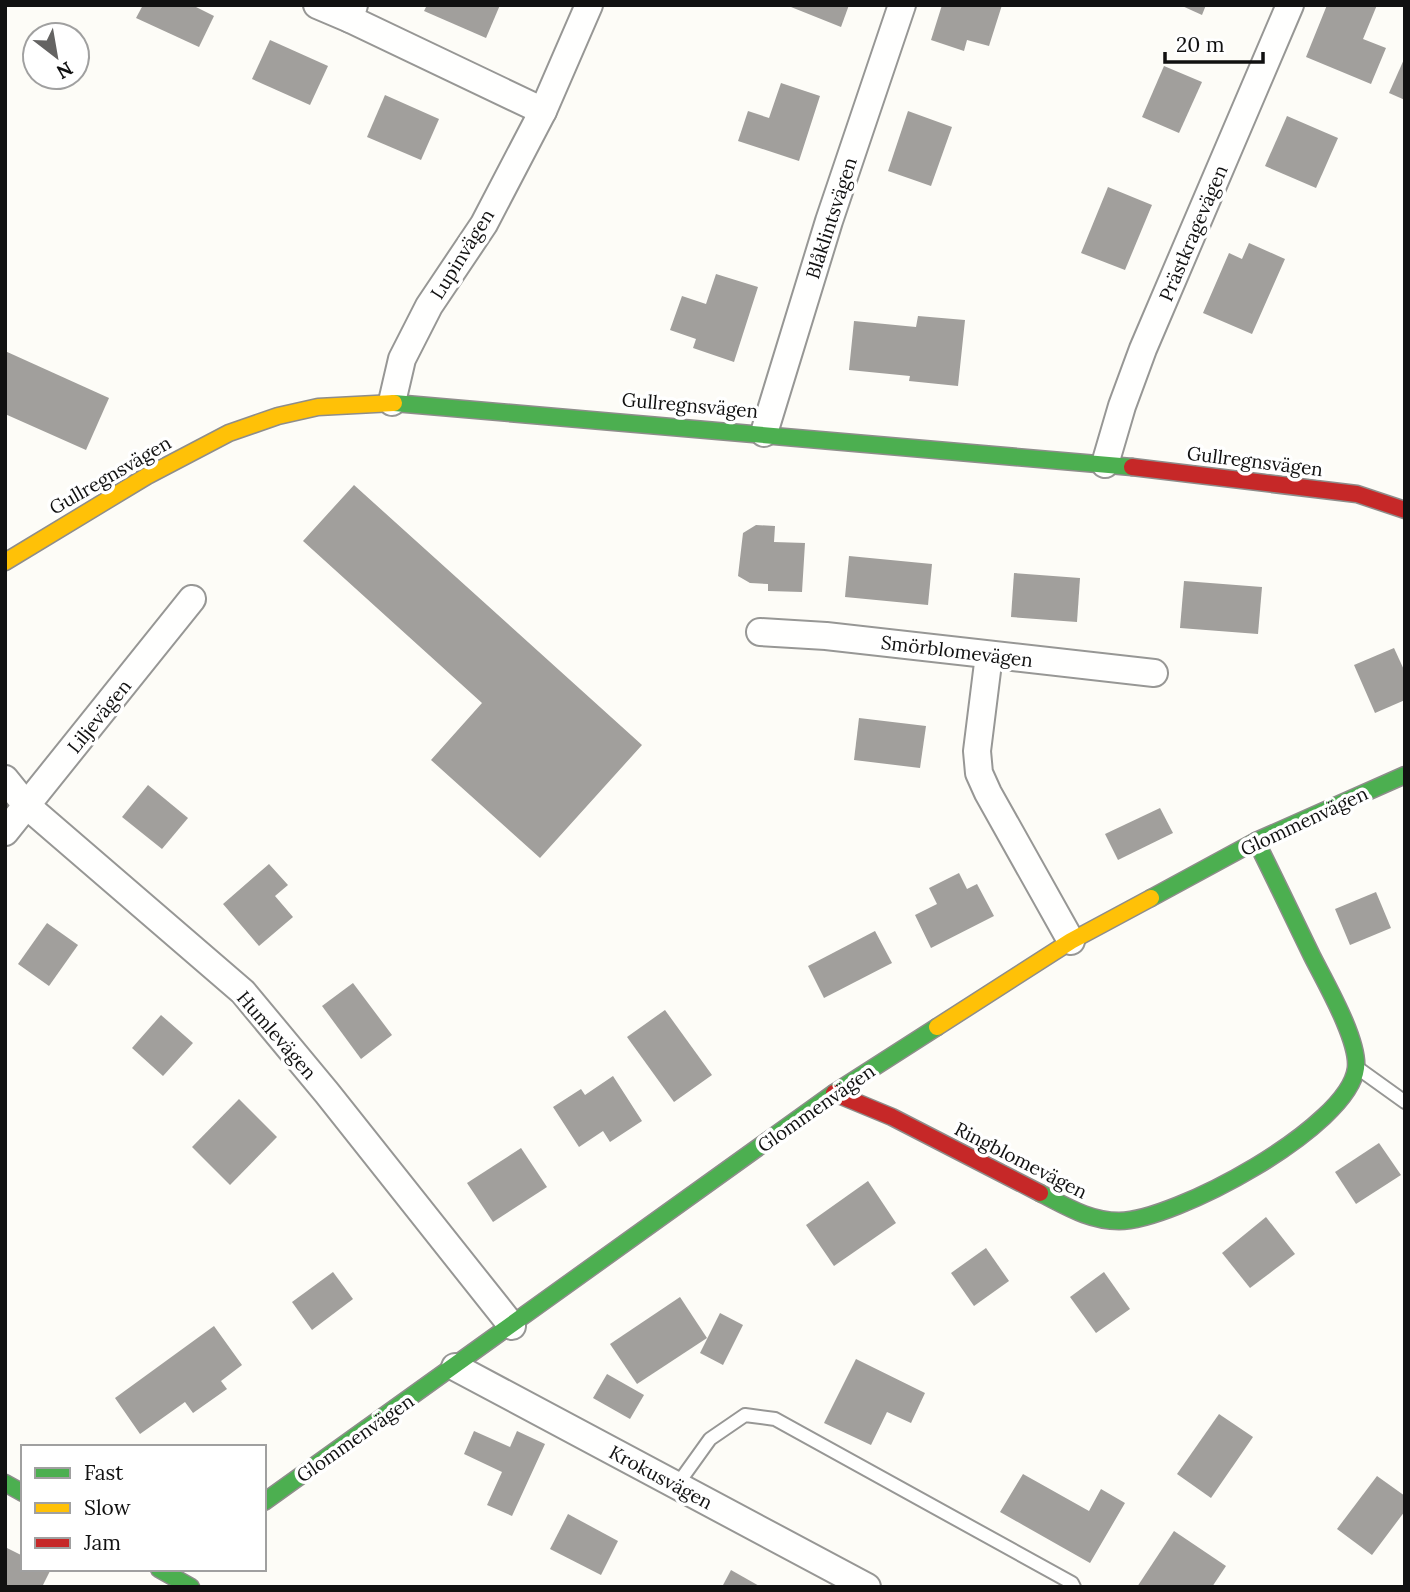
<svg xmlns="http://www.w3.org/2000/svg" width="1410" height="1592" font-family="Lora,serif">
  <rect width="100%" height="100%" fill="#fdfcf7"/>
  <g fill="#a19f9c">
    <path d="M143,5H192L214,16L199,47L136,18Z"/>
    <path d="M427,5H500L486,38L424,11Z"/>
    <path d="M786,5H849L841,27Z"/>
    <path d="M942,5H1002L989,46L967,40L964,51L931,40Z"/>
    <path d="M1180,5H1206L1202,15Z"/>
    <path d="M1327,5H1377L1363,39L1386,48L1371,84L1306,57Z"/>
    <path d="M270,40L328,66L310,105L252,79Z"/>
    <path d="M1405,57V100L1389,93Z"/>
    <path d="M1164,66L1202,82L1179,133L1142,117Z"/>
    <path d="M781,83L820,96L799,161L738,141L748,111L769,118Z"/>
    <path d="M385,95L439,119L421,160L367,137Z"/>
    <path d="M908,111L952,127L931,186L888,171Z"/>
    <path d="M1287,116L1338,138L1316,188L1265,166Z"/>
    <path d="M1108,187L1152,205L1125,270L1081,253Z"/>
    <path d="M1249,243L1285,259L1252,334L1203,313L1229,253L1242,259Z"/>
    <path d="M716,274L758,287L734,362L693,348L696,339L670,330L682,296L706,304Z"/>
    <path d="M918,316L965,320L958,386L909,381L910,376L849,370L854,321L916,327Z"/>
    <path d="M5,351L109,398L86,450L5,414Z"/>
    <path d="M354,485L642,745L540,858L431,760L482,703L303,541Z"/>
    <path d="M756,525L775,526L774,542L805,543L802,592L768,591V584L750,583L738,576L743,533Z"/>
    <path d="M849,556L932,564L928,605L845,597Z"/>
    <path d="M1014,573L1080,578L1077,622L1011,617Z"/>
    <path d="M1184,581L1262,587L1258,634L1180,628Z"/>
    <path d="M1394,648L1405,672V700L1375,713L1354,665Z"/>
    <path d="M859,718L926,726L920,768L854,760Z"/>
    <path d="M148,785L188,818L162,849L122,817Z"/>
    <path d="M1160,808L1173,833L1118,860L1105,834Z"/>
    <path d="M269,864L288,885L275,896L293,917L259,946L223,904Z"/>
    <path d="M959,873L967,889L977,884L994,916L931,948L915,915L937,904L929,888Z"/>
    <path d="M1376,892L1391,928L1350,945L1335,909Z"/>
    <path d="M47,923L78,945L49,986L18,964Z"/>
    <path d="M875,931L892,963L824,998L808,966Z"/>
    <path d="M353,983L392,1035L361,1059L322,1006Z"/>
    <path d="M665,1010L712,1075L674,1102L627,1037Z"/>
    <path d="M161,1015L193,1043L163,1076L132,1048Z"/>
    <path d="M613,1076L642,1121L610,1142L603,1131L579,1147L553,1107L581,1089L585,1095Z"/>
    <path d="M239,1099L277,1137L230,1185L192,1147Z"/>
    <path d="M1379,1143L1401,1175L1356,1204L1335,1172Z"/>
    <path d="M521,1148L547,1187L493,1222L467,1183Z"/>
    <path d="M868,1181L896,1223L834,1266L806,1225Z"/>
    <path d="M1266,1217L1295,1254L1250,1288L1222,1253Z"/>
    <path d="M986,1248L1009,1281L974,1306L951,1273Z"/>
    <path d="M333,1272L353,1299L312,1330L292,1302Z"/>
    <path d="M1104,1272L1130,1309L1096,1333L1070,1297Z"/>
    <path d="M680,1297L707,1338L637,1384L610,1344Z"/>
    <path d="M720,1313L743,1325L723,1365L700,1353Z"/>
    <path d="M214,1326L242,1365L221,1381L227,1389L193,1413L185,1402L140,1434L115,1398Z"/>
    <path d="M856,1359L925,1393L911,1423L887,1412L871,1445L824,1423Z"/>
    <path d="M607,1374L644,1395L630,1419L593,1398Z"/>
    <path d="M1219,1414L1253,1437L1211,1498L1177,1474Z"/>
    <path d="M474,1431L510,1447L517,1431L545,1444L512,1516L487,1505L502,1472L464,1454Z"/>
    <path d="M1023,1474L1089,1511L1101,1489L1125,1503L1090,1563L1000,1512Z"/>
    <path d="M1377,1476L1405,1496V1511L1372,1555L1337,1529Z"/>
    <path d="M568,1514L618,1541L601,1575L550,1549Z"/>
    <path d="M1174,1531L1226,1566L1212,1587H1137Z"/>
    <path d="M5,1547L23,1556V1569L50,1571L42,1587H5Z"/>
    <path d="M731,1570L761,1587H722Z"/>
  </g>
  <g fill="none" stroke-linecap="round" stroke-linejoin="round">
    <g stroke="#979795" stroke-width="16">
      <g id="lane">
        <path d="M1359,1069L1405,1102"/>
        <path d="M677,1485L710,1439L745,1415L775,1419L1072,1583L1074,1587"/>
      </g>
    </g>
    <g stroke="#979795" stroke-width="30">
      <g id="street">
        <path d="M317,5L350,19"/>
        <path d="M354,5L350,19L543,111L484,224L429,306L402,359L392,402"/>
        <path d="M543,111L589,5"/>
        <path d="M764,433L829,221L902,5"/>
        <path d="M1105,464L1122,406L1143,349L1290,5"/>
        <path d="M760,632L826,636L1154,673"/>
        <path d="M989,655L977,751L979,773L988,793L1071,941"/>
        <path d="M5,779L26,805L243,992L327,1093L512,1326"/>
        <path d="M5,832L192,599"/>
        <path d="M455,1367L867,1587"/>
      </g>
    </g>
    <g stroke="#8e8d8b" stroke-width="19">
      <g id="fast">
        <path d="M394,403L1132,467"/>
        <path d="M1151,898L1256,841L1405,775"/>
        <path d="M1040,1193C1066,1206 1089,1221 1119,1221C1174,1221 1349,1127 1356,1068C1359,1040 1325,982 1312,956C1293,917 1275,879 1256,841"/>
        <path d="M5,1483L23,1493"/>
        <path d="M264,1502L834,1093L937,1027"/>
        <path d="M159,1569L191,1587"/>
      </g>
    </g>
    <g stroke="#8e8d8b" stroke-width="19">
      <g id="slow">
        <path d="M5,562L147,476L229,433L278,416L318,407L394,403"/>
        <path d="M937,1027L1071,941L1151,898"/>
      </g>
    </g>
    <g stroke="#8e8d8b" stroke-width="19">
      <g id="jam">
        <path d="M1132,467L1357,494L1405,510"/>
        <path d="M834,1093L892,1117L1040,1193"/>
      </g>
    </g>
    <use href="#lane" stroke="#fffffe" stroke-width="12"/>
    <use href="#street" stroke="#fffffe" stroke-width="26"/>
    <use href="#fast" stroke="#4caf50" stroke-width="16"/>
    <use href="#slow" stroke="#ffc107" stroke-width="16"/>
    <use href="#jam" stroke="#c62828" stroke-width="16"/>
  </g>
  <g text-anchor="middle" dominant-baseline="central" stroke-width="7" stroke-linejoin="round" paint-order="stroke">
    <g font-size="19" fill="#111" stroke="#fff">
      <text transform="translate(831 218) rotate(-72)">Blåklintsvägen</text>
      <text transform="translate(1193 233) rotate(-67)">Prästkragevägen</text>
      <text transform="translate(462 254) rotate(-58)">Lupinvägen</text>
      <text transform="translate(690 405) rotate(5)">Gullregnsvägen</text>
      <text transform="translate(1255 461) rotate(7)">Gullregnsvägen</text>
      <text transform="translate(110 475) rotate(-30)">Gullregnsvägen</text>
      <text transform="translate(957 651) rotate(7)">Smörblomevägen</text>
      <text transform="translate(99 716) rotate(-51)">Liljevägen</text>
      <text transform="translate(1304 821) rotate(-25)">Glommenvägen</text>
      <text transform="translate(277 1035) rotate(49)">Humlevägen</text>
      <text transform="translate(816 1108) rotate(-35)">Glommenvägen</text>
      <text transform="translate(1021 1160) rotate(27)">Ringblomevägen</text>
      <text transform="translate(355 1438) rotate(-35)">Glommenvägen</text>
      <text transform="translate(661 1477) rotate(28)">Krokusvägen</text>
    </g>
  </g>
  <rect width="1410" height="1592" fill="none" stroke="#111111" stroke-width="14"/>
  <rect x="21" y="1445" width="245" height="126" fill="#ffffff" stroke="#a0a0a0" stroke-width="2"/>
  <rect x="35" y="1468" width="35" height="10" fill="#4caf50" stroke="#a0a0a0" stroke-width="2"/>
  <text x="84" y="1480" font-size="21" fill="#111111">Fast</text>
  <rect x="35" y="1503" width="35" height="10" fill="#ffc107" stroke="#a0a0a0" stroke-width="2"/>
  <text x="84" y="1515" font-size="21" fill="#111111">Slow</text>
  <rect x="35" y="1538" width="35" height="10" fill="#c62828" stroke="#a0a0a0" stroke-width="2"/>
  <text x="84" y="1550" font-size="21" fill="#111111">Jam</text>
  <g transform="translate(56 56) rotate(149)"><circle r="33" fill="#ffffff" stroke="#a0a0a0" stroke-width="2"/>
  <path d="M0-5L12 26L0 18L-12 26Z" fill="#646362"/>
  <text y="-10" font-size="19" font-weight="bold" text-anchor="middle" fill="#111111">N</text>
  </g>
  <path d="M1165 52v10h98v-10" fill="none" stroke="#111111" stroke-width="3.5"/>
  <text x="1176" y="52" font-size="21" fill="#111111" stroke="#ffffff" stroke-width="5" paint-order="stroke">20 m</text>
</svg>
